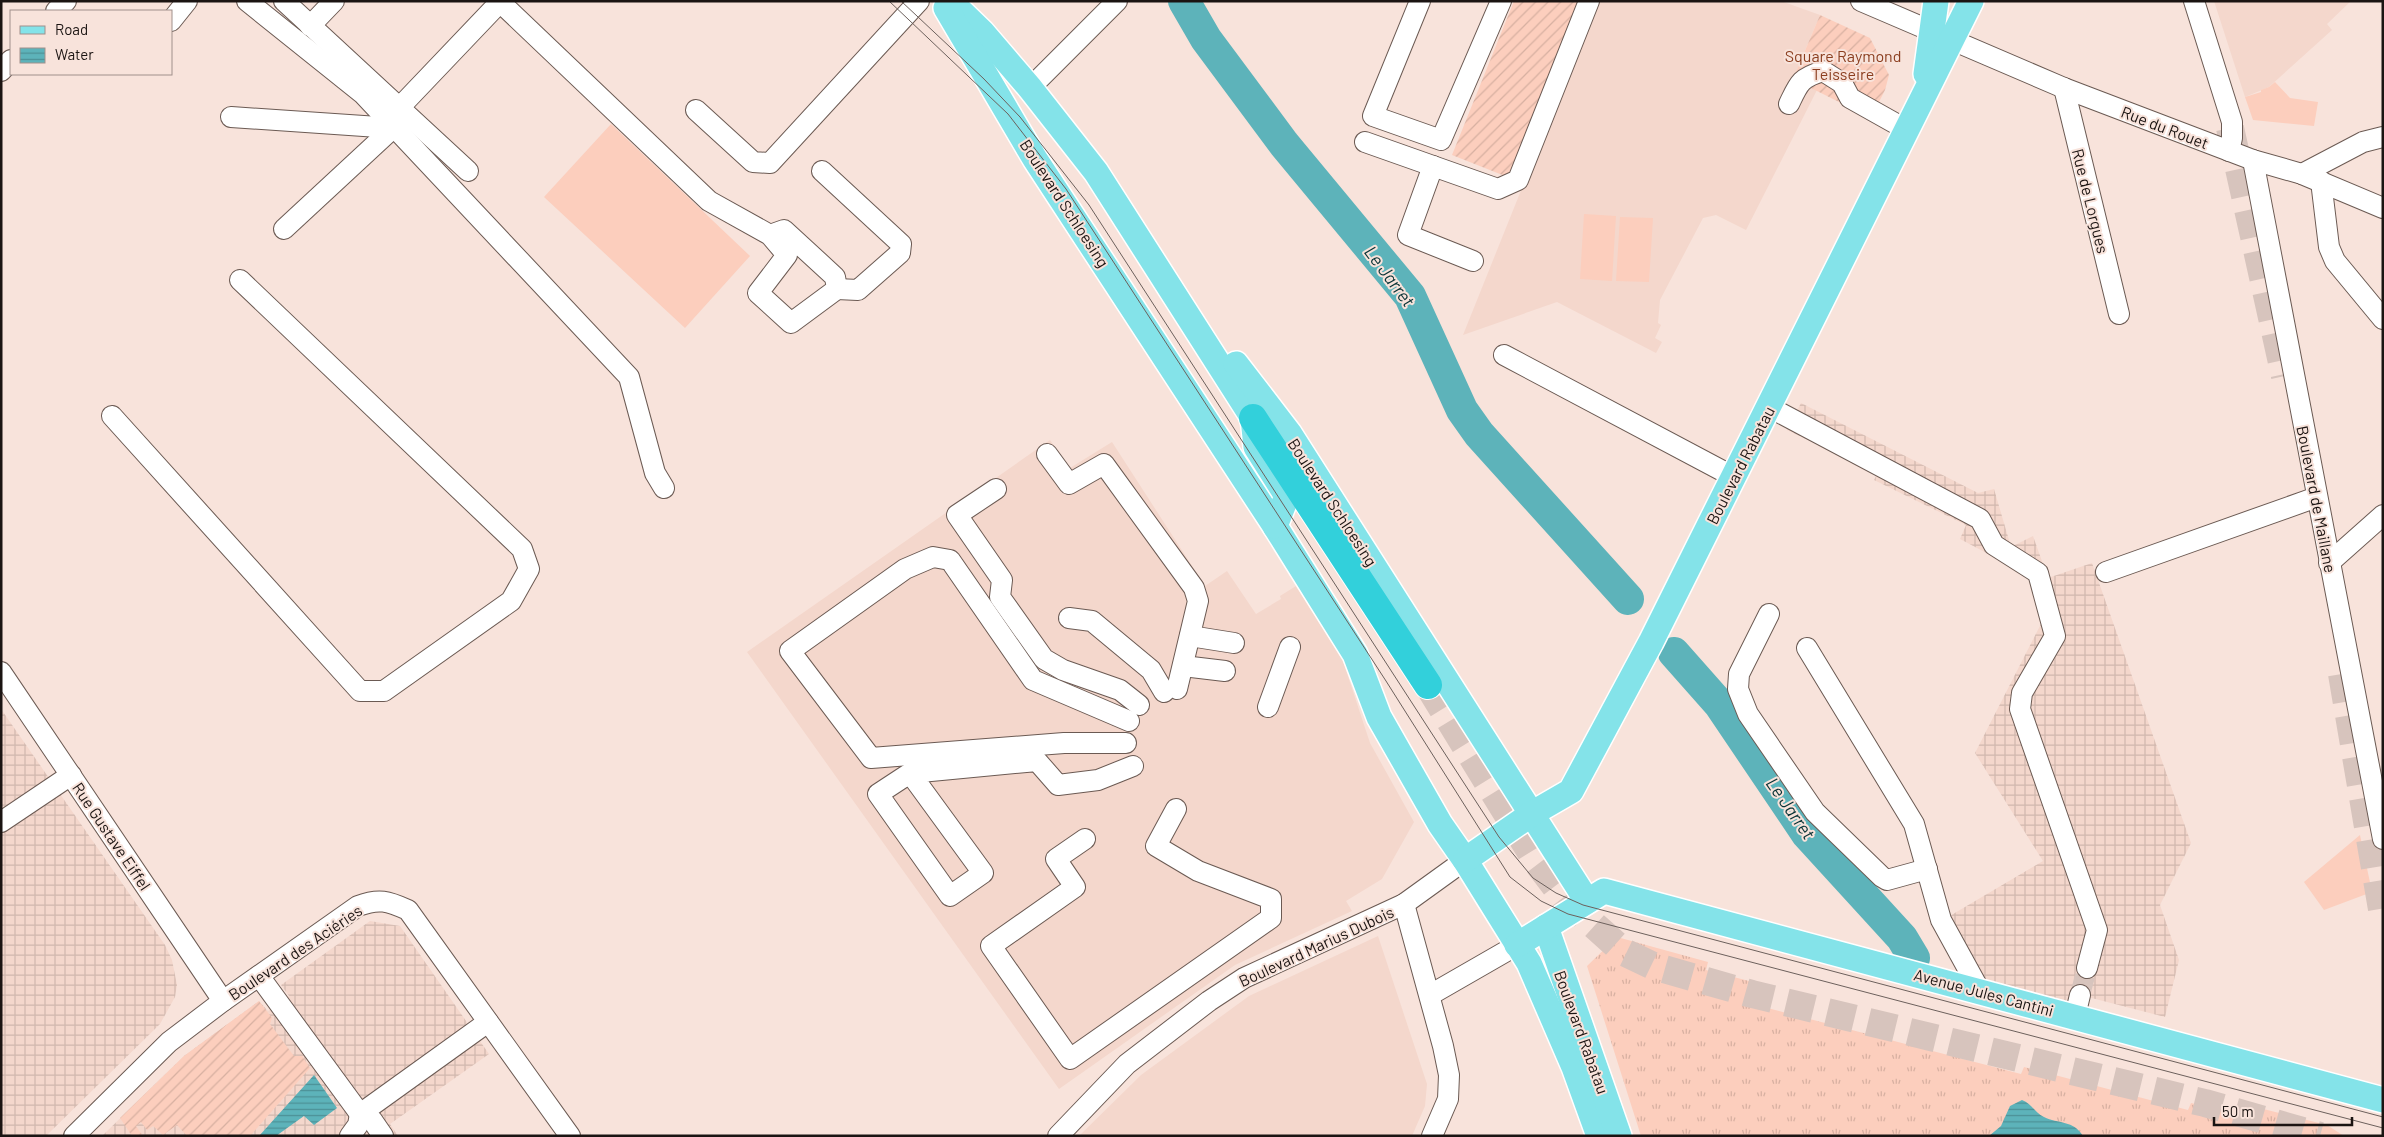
<svg xmlns="http://www.w3.org/2000/svg" width="2384" height="1137" font-family="Barlow,sans-serif">
  <defs>
    <pattern id="industrial-grid" width="8" height="8" patternUnits="userSpaceOnUse" patternTransform="scale(1.25)"><rect width="8" height="8" fill="#f4d7cc"/><path d="M0 4h8M4 0v8" fill="none" stroke="#d1b8ae"/></pattern>
    <pattern id="grass-tufts" width="24" height="20" patternUnits="userSpaceOnUse" patternTransform="scale(1.25)"><rect width="24" height="20" fill="#fccebd"/><path d="M3 7l-1-3M5 7V3M7 7l1-3M15 17l-1-3M17 17v-4M19 17l1-3" fill="none" stroke="#d7b0a1"/></pattern>
    <pattern id="garden-furrows" width="10" height="10" patternUnits="userSpaceOnUse" patternTransform="scale(1.25)"><rect width="10" height="10" fill="#fccebd"/><path d="M-1 1l2-2M0 10L10 0M9 11l2-2" fill="none" stroke="#d7b0a1"/></pattern>
    <pattern id="water-rules" width="6" height="5" patternUnits="userSpaceOnUse" patternTransform="scale(1.25)"><rect width="6" height="5" fill="#5db3ba"/><path d="M0 2.5h6" fill="none" stroke="#4c9096"/></pattern>
  </defs>
  <rect width="100%" height="100%" fill="#f8e3db"/>
  <g fill="#f4d7cc">
    <path d="M1597,1H1781L1820,15L1793,79L1817,90L1746,230L1716,215L1703,218L1660,300L1658,323L1661,325L1655,338L1662,342L1656,353L1557,302L1463,335Z"/>
    <path d="M2214,1H2351L2327,24L2332,30L2269,87L2245,97Z"/>
    <path d="M1050,440L1070,468L1112,442L1205,586L1227,571L1256,614L1281,599L1280,596L1296,586L1343,661L1370,743L1414,822L1382,879L1346,901L1352,911L1235,965L1059,1089L747,652Z"/>
    <path d="M1378,936L1427,1084L1425,1106L1412,1136H1079L1141,1075L1249,996Z"/>
  </g>
  <g fill="url(#industrial-grid)">
    <path d="M1801,403L1978,493L1994,489L2011,547L2033,536L2048,578L2092,563L2191,843L2160,905L2179,960L2165,1017L2080,995L2071,993L2067,1002L1984,981L1948,917L2043,861L1975,753L2045,616L2026,574L1960,539L1966,525L1874,480L1877,474L1861,465L1787,430Z"/>
    <path d="M1,709L165,945L172,960L177,985L175,997L160,1024L46,1136H1Z"/>
    <path d="M370,921L400,926L489,1054L390,1124L398,1136H102L184,1056L259,1001L268,1011L289,996L281,985Z"/>
  </g>
  <path fill="url(#grass-tufts)" d="M1617,937L1708,962L1706,970L1757,983L1752,1004L2021,1074L2024,1067L2188,1110L2191,1103L2240,1115L2244,1104L2327,1125L2344,1136H1641L1587,966Z"/>
  <g fill="url(#garden-furrows)">
    <path d="M1514,1H1580L1510,178L1452,155Z"/>
    <path d="M1820,15L1870,38L1889,75L1885,90L1871,118L1793,79Z"/>
    <path d="M259,1001L272,1018L270,1024L294,1056H302L310,1068L250,1136H187L177,1125L163,1135L153,1126L147,1130L141,1122L136,1126L143,1136H132L120,1118L184,1056Z"/>
  </g>
  <g fill="#fccebd">
    <path d="M2275,82L2290,98L2318,102L2314,126L2253,120L2245,97L2261,92V90L2269,87Z"/>
    <path d="M611,124L750,256L685,328L544,197Z"/>
    <path d="M1584,214L1616,216L1612,281L1580,279Z"/>
    <path d="M1620,217L1653,218L1649,282L1616,281Z"/>
    <path d="M2360,835L2372,892L2324,910L2304,882Z"/>
  </g>
  <g fill="url(#water-rules)">
    <path d="M314,1075L337,1108L314,1125L304,1116L276,1136H259Z"/>
    <path d="M2022,1100C2032,1104 2035,1113 2044,1117C2058,1124 2074,1120 2083,1136H1989L2001,1126L2010,1106Z"/>
  </g>
  <g fill="none" stroke-linecap="round" stroke-linejoin="round">
    <g stroke="#5db3ba" stroke-width="32">
      <path d="M1184,1L1206,39L1284,144L1410,296L1462,410L1479,434L1628,599"/>
      <path d="M1674,653L1720,705L1807,834L1902,938L1914,958"/>
    </g>
    <path stroke="#d7c4bd" stroke-width="20" stroke-dasharray="20 10" stroke-linecap="butt" d="M2080,995L2087,968"/>
    <g stroke="#d7c4bd" stroke-width="28" stroke-dasharray="28 14" stroke-linecap="butt">
      <path d="M2230,128L2285,376"/>
      <path d="M2342,674L2383,915"/>
      <path d="M1428,685L1537,862L1565,899L1624,952L1653,966L1752,994L2205,1103L2320,1136"/>
    </g>
    <g stroke="#6b5a53" stroke-width="22">
      <g id="minor">
        <path d="M247,1L363,94L629,377L655,473L664,488"/>
        <path d="M284,1L468,171"/>
        <path d="M499,1L709,201L770,235L787,255L758,293L791,323L837,289L835,277L784,230L770,235"/>
        <path d="M1420,1L1373,116L1441,140L1501,1"/>
        <path d="M1861,1L2064,88L2253,160L2302,174L2383,208"/>
        <path d="M2194,1L2232,122V138L2229,151"/>
        <path d="M56,11L66,1"/>
        <path d="M171,21L187,1"/>
        <path d="M310,26L334,1"/>
        <path d="M1,71L11,60"/>
        <path d="M1030,88L1117,1"/>
        <path d="M2064,88L2119,314"/>
        <path d="M1789,104C1799,83 1800,78 1823,71L1842,83L1850,98L1907,130"/>
        <path d="M399,108L500,2"/>
        <path d="M696,110L753,162L770,163L919,1"/>
        <path d="M231,117L393,128"/>
        <path d="M1365,142L1498,189L1518,180L1589,1"/>
        <path d="M2253,160L2383,839"/>
        <path d="M1433,166L1408,235L1473,261"/>
        <path d="M822,171L901,244L900,253L858,290L837,289"/>
        <path d="M2302,174L2363,142L2383,137"/>
        <path d="M2321,181L2329,247L2335,261L2383,319"/>
        <path d="M284,229L393,128"/>
        <path d="M1504,355L1734,477"/>
        <path d="M1769,407L1980,519L1994,545L2038,573L2055,636L2022,693L2020,709L2097,930L2087,968"/>
        <path d="M112,416L360,691H384L511,601L529,569L522,549L240,280"/>
        <path d="M1047,454L1069,484L1104,464L1194,588L1198,601L1177,689"/>
        <path d="M996,489L957,515L1002,580L1000,597L1044,659L1063,670L1120,690L1139,705"/>
        <path d="M2329,563L2383,515"/>
        <path d="M2106,572L2317,497"/>
        <path d="M1769,614L1739,674L1738,689L1748,714L1815,812L1882,877L1887,880L1927,869"/>
        <path d="M1069,618L1092,621L1151,670L1164,692"/>
        <path d="M1190,636L1234,643"/>
        <path d="M1807,648L1914,824L1941,920L1980,991"/>
        <path d="M1183,666L1225,671"/>
        <path d="M1,672L223,1001"/>
        <path d="M1268,707L1290,647"/>
        <path d="M1126,743H1064L871,758L790,651L905,569L933,557L950,560L1033,680L1129,721"/>
        <path d="M910,773L878,794L950,896L983,873L910,773L1037,761L1058,785L1098,780L1133,766"/>
        <path d="M1,822L71,775"/>
        <path d="M1085,839L1056,859L1075,887L991,946L1070,1059L1271,918V899L1198,871L1156,846L1176,809"/>
        <path d="M1404,904L1443,1046L1449,1075L1448,1099L1432,1136"/>
        <path d="M259,976L360,1114L372,1120L383,1136"/>
        <path d="M1430,995L1517,945"/>
        <path d="M2075,1016L2080,995"/>
        <path d="M74,1136L169,1042L223,1001L358,906C379,898 388,901 408,910L570,1136"/>
        <path d="M350,1136L358,1125L360,1114L488,1022"/>
        <path d="M1058,1136L1127,1064L1209,1001L1244,978L1404,904L1465,860"/>
      </g>
    </g>
    <g stroke="#fff" stroke-width="28">
      <g id="major">
        <path d="M950,1L982,32L1030,88L1096,172L1253,418L1256,447L1287,496L1275,526L1355,654L1379,717L1440,824L1465,860L1529,963L1574,1067L1599,1136"/>
        <path d="M946,8L1035,159L1275,526"/>
        <path d="M1926,74L1936,1"/>
        <path d="M1236,364L1289,433L1587,901"/>
        <path d="M1465,860L1533,813L1571,791L1651,642L1971,1"/>
        <path d="M1546,927L1619,1136"/>
        <path d="M1517,945L1604,891L2383,1100"/>
      </g>
    </g>
    <g stroke="#fff" stroke-width="30">
      <path id="highway" d="M1253,418L1428,685"/>
    </g>
    <use href="#minor" stroke="#fff" stroke-width="20"/>
    <use href="#major" stroke="#84e3e9" stroke-width="25"/>
    <use href="#highway" stroke="#32d0db" stroke-width="28"/>
    <g stroke="#6c605c" stroke-width="1">
      <path d="M889,1L1008,114L1066,189L1386,681L1510,877L1541,901L1568,914L2383,1128"/>
      <path d="M901,1L984,79L1020,117L1089,205L1499,837L1533,878L1556,893L1583,905L2383,1117"/>
    </g>
  </g>
  <g text-anchor="middle" dominant-baseline="central" stroke-width="4" stroke-linejoin="round" paint-order="stroke">
    <g font-size="16" fill="#8b3e1f" stroke="#f8e3db">
      <text x="1843" y="55">Square Raymond<tspan x="1843" dy="18">Teisseire</tspan></text>
    </g>
    <g font-size="16" fill="#1b1412" stroke="#f8e3db">
      <text transform="translate(2165 127) rotate(21)">Rue du Rouet</text>
      <text transform="translate(2091 201) rotate(76)">Rue de Lorgues</text>
      <text transform="translate(1065 203) rotate(57)">Boulevard Schloesing</text>
      <text transform="translate(1740 465) rotate(-63)">Boulevard Rabatau</text>
      <text transform="translate(2317 499) rotate(79)">Boulevard de Maillane</text>
      <text transform="translate(1333 502) rotate(57)">Boulevard Schloesing</text>
      <text transform="translate(112 836) rotate(56)">Rue Gustave Eiffel</text>
      <text transform="translate(1316 946) rotate(-25)">Boulevard Marius Dubois</text>
      <text transform="translate(295 952) rotate(-34)">Boulevard des Aciéries</text>
      <text transform="translate(1984 992) rotate(15)">Avenue Jules Cantini</text>
      <text transform="translate(1582 1032) rotate(70)">Boulevard Rabatau</text>
    </g>
    <g font-size="18" font-style="italic" fill="#073235" stroke="#f8e3db">
      <text transform="translate(1390 276) rotate(53)">Le Jarret</text>
      <text transform="translate(1791 808) rotate(55)">Le Jarret</text>
    </g>
  </g>
  <rect width="2384" height="1137" fill="none" stroke="#1b1412" stroke-width="5"/>
  <rect x="10" y="10" width="162" height="65" fill="#f8e3db" stroke="#a0908b"/>
  <rect x="20" y="26" width="25" height="8" fill="#84e3e9" stroke="#a0908b"/>
  <text x="55" y="35" font-size="15" fill="#1b1412">Road</text>
  <rect x="20" y="48" width="25" height="15" fill="url(#water-rules)" stroke="#a0908b"/>
  <text x="55" y="60" font-size="15" fill="#1b1412">Water</text>
  <path d="M2214 1117v8h138v-8" fill="none" stroke="#1b1412" stroke-width="2.5"/>
  <text x="2222" y="1117" font-size="15" fill="#1b1412" stroke="#f8e3db" stroke-width="4" paint-order="stroke">50 m</text>
</svg>
